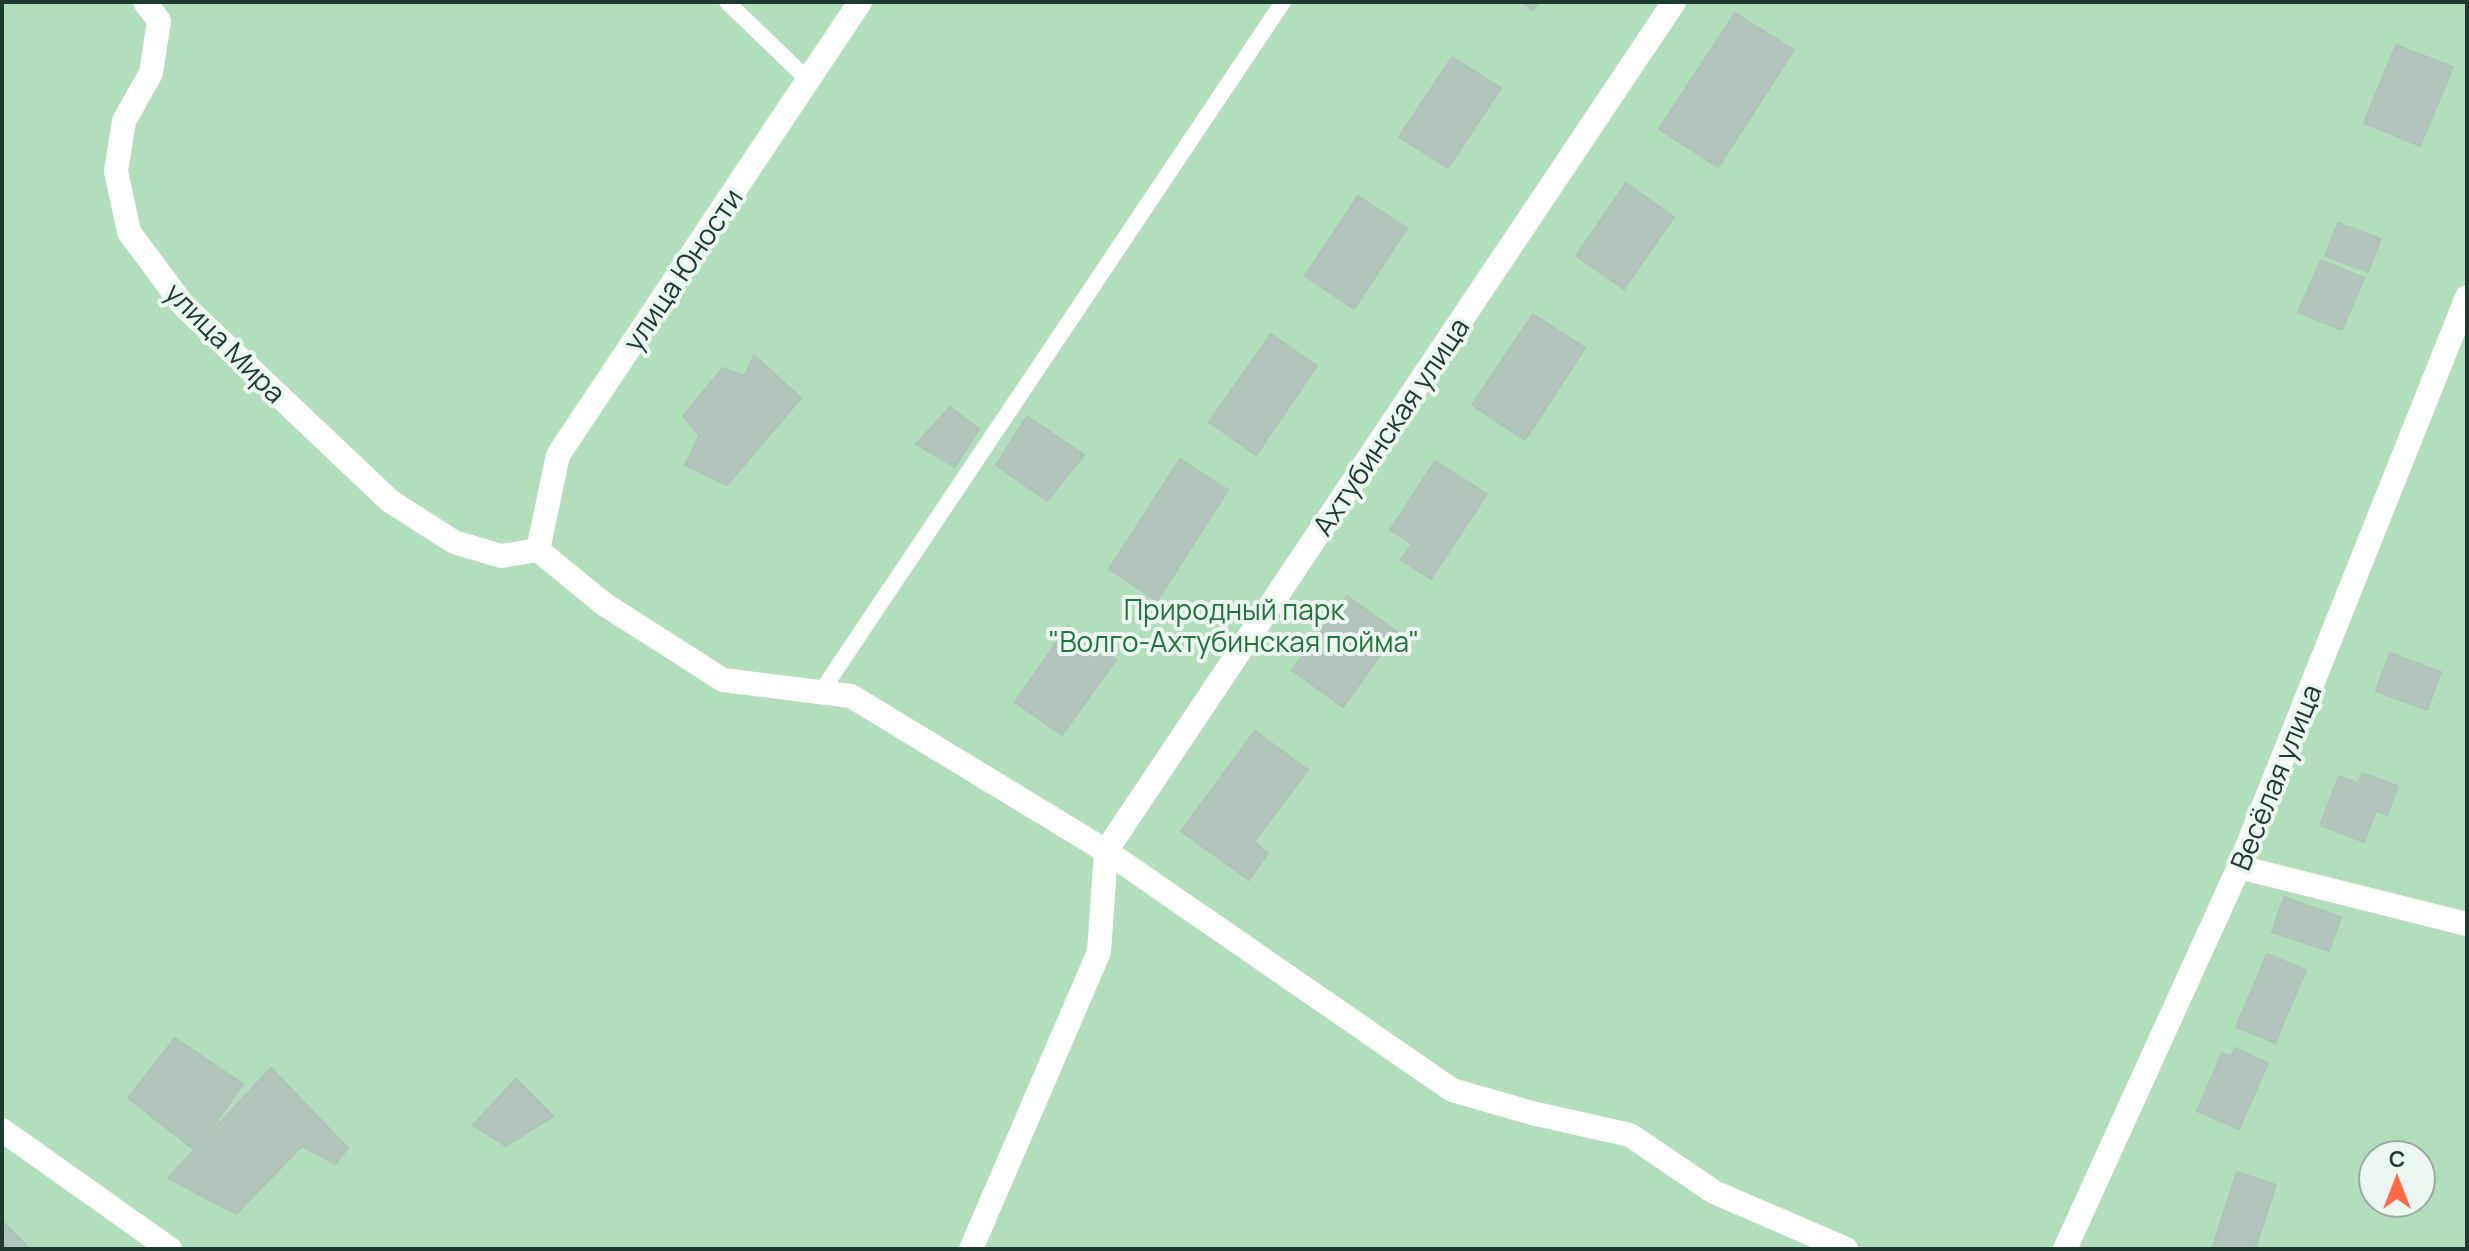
<svg xmlns="http://www.w3.org/2000/svg" width="2469" height="1251" font-family="Manrope,sans-serif">
  <rect width="100%" height="100%" fill="#dceae3"/>
  <path fill="#b2debb" fill-rule="evenodd" d="M2,2H2467V1249H2ZM2373,1155H2421V1203H2373Z"/>
  <g fill="#b1c5bc" stroke="#aec4ba" stroke-width="2">
    <path d="M1522,2H1539L1533,10Z"/>
    <path d="M1735,13L1794,50L1718,167L1659,129Z"/>
    <path d="M2396,45L2453,67L2420,146L2364,123Z"/>
    <path d="M1452,57L1501,88L1448,168L1399,137Z"/>
    <path d="M1626,183L1674,217L1624,289L1576,256Z"/>
    <path d="M1358,196L1407,228L1354,309L1305,276Z"/>
    <path d="M2338,223L2381,239L2368,272L2325,256Z"/>
    <path d="M2321,260L2364,278L2342,330L2298,312Z"/>
    <path d="M1533,314L1585,348L1525,440L1472,405Z"/>
    <path d="M1271,334L1317,366L1256,455L1209,422Z"/>
    <path d="M754,355L801,398L727,485L685,465L699,436L683,416L723,368L745,376Z"/>
    <path d="M950,407L979,429L955,467L916,444Z"/>
    <path d="M1027,416L1084,455L1047,501L996,465Z"/>
    <path d="M1180,459L1228,490L1157,601L1109,569Z"/>
    <path d="M1435,461L1487,494L1431,579L1401,560L1412,544L1390,530Z"/>
    <path d="M1347,596L1397,632L1343,707L1292,670Z"/>
    <path d="M1068,626L1116,660L1062,735L1015,702Z"/>
    <path d="M2390,653L2441,672L2427,710L2376,691Z"/>
    <path d="M1255,731L1308,770L1254,842L1268,853L1249,880L1181,831Z"/>
    <path d="M2362,773L2398,786L2387,815L2376,811L2364,842L2320,825L2339,776L2358,783Z"/>
    <path d="M2284,897L2341,917L2329,951L2272,932Z"/>
    <path d="M2267,954L2306,970L2275,1043L2236,1027Z"/>
    <path d="M175,1038L243,1084L196,1151L128,1098Z"/>
    <path d="M2235,1048L2268,1063L2239,1129L2197,1111L2222,1053L2231,1057Z"/>
    <path d="M271,1068L348,1148L335,1164L302,1146L236,1214L168,1178Z"/>
    <path d="M516,1079L553,1116L506,1146L473,1125Z"/>
    <path d="M2237,1172L2276,1185L2255,1249H2212Z"/>
    <path d="M3,1222L30,1249H2Z"/>
  </g>
  <g fill="none" stroke-linecap="round" stroke-linejoin="round">
    <g stroke="#fff" stroke-width="16">
      <path d="M727,2L808,80"/>
      <path d="M821,692L1283,2"/>
    </g>
    <g stroke="#fff" stroke-width="24">
      <path d="M145,2L159,21L151,73L124,121L116,171L129,232L183,305L390,501L454,542L501,556L538,550"/>
      <path d="M538,550L604,604L723,680L851,696L1106,851L1452,1090L1532,1113L1630,1135L1714,1192L1846,1249"/>
      <path d="M538,550L558,455L860,2"/>
      <path d="M2239,867L2467,924"/>
      <path d="M2,1130L170,1249"/>
      <path d="M971,1249L1099,952L1106,851L1674,2"/>
      <path d="M2065,1249L2239,867L2467,297"/>
    </g>
  </g>
  <g text-anchor="middle" dominant-baseline="central" stroke-width="8" stroke-linejoin="round" paint-order="stroke">
    <g font-size="28" fill="#1d3a30" stroke="#ecf7f1">
      <text transform="translate(682 269) rotate(-56)">улица Юности</text>
      <text transform="translate(226 342) rotate(45)">улица Мира</text>
      <text transform="translate(1390 426) rotate(-56)">Ахтубинская улица</text>
      <text transform="translate(2275 777) rotate(-68)">Весёлая улица</text>
    </g>
    <g font-size="28" fill="#24743e" stroke="#ecf7f1">
      <text x="1234" y="609">Природный парк<tspan x="1234" dy="32">"Волго-Ахтубинская пойма"</tspan></text>
    </g>
  </g>
  <rect width="2469" height="1251" fill="none" stroke="#1d3a30" stroke-width="8"/>
  <g transform="translate(2397 1179)"><circle r="38" fill="#ecf7f1" stroke="#99aba4" stroke-width="2"/>
  <path d="M0-6L14 30L0 20L-14 30Z" fill="#fe6946"/>
  <text y="-12" font-size="22" font-weight="bold" text-anchor="middle" fill="#1d3a30">С</text>
  </g>
</svg>
